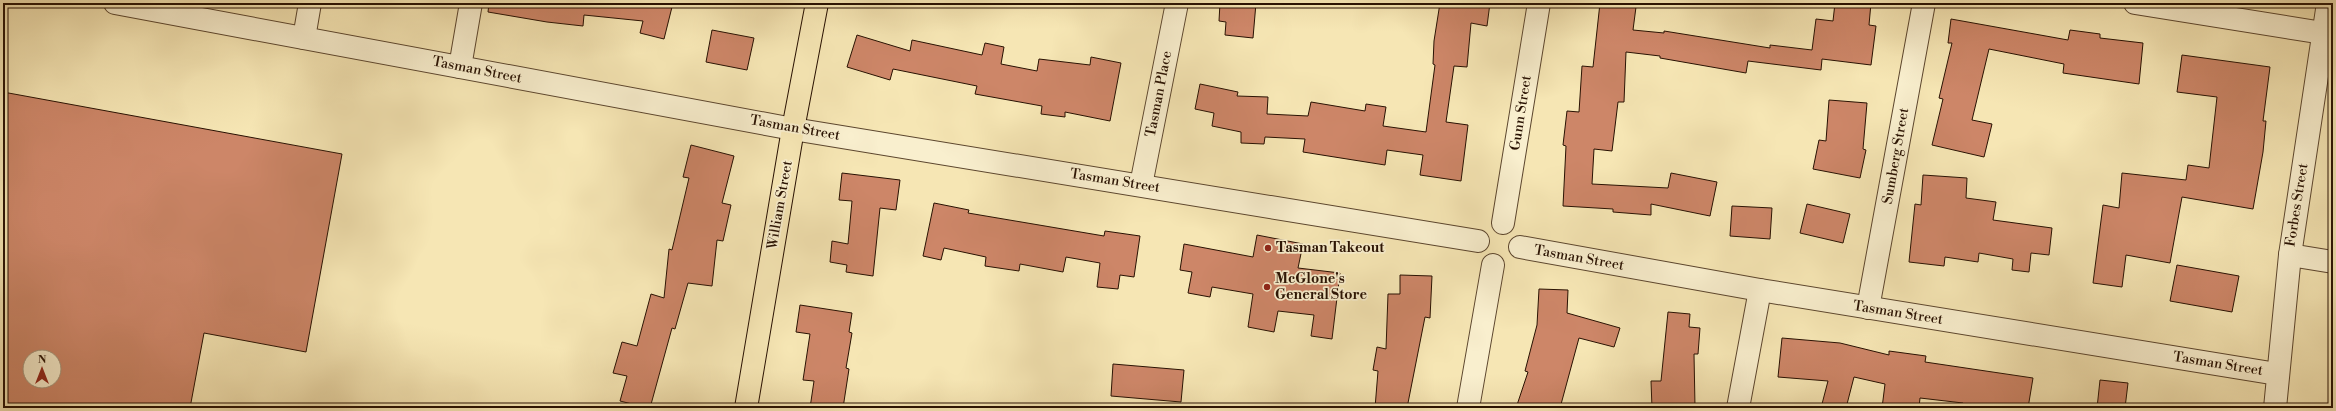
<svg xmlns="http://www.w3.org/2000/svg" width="2336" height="411" font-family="'Libre Bodoni',serif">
  <rect width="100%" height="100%" fill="#f6e6b4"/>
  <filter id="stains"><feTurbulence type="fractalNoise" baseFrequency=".005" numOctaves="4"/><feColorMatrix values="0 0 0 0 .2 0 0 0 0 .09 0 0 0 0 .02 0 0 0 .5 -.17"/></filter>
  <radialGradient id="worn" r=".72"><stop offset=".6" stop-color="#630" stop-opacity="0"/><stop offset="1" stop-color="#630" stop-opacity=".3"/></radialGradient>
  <g fill="#cd8668" stroke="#281102" fill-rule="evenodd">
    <path d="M489,3H673L664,39L640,33L643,21L584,15L583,26L547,22L488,12Z"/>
    <path d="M1220,3H1256L1253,38L1225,35L1226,22L1219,21Z"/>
    <path d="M1440,3H1490L1487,26L1471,23L1467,67L1454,66L1446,122L1468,125L1461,181L1420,175L1423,155L1387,150L1385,165L1303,152L1305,139L1265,137L1264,144L1241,143V132L1212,126L1214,113L1195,109L1200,84L1238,92L1237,96L1268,97L1267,114L1308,116L1311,102L1365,111L1366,104L1386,107L1383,126L1426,132L1435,65L1433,64L1434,41Z"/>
    <path d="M1600,3L1636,7L1633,30L1664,33V31L1770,48V45L1812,50L1816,19L1833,21L1835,3H1871L1869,25L1876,26L1871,65L1822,59L1821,70L1748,61L1746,73L1660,58V56L1626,52L1624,102H1618L1612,151L1594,149L1592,184L1668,188L1671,173L1717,182L1710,216L1651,204V215L1613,212V209L1563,206L1566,146L1563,145L1567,111L1579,112L1582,66L1593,67Z"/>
    <path d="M1951,19L2068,40L2070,30L2100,34V38L2143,43L2139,84L2063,73L2064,64L1989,49L1972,120L1992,124L1984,157L1932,145L1943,99L1939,98L1952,43H1948Z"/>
    <path d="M712,30L754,38L747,70L706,62Z"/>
    <path d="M857,35L910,51L912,40L982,55L985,43L1004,47L1001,64L1037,71L1039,59L1090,65L1091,57L1121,63L1110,121L1065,112V117L1041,114L1042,106L975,94L977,86L893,69L890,80L847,67Z"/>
    <path d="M2182,55L2270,67L2263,121H2266L2263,152L2253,209L2182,197L2170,263L2126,255L2122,287L2093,283L2103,205L2119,208L2122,173L2186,180L2188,165L2209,168L2217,97L2177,92Z"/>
    <path d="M3,92L342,154L306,352L204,333L190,408H3ZM30,357H54V381H30Z"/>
    <path d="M1829,100L1867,103L1863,149L1866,150L1860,178L1813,169L1819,140L1826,141Z"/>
    <path d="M691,145L734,156L722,203L731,205L723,241L717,240L712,286L688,283L675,329L672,328L650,408H648L620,401L627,376L613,373L622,342L637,346L651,294L664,298L669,249L672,250L689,178L683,177Z"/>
    <path d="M842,173L900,180L896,210L880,208L873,276L846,272L847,265L830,262L832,241L848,244L852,201L839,200Z"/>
    <path d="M1923,175L1967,178L1966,198L1996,202L1993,220L2052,228L2049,255L2031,253L2029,272L2012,270L2013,259L1979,253L1978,262L1945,257L1944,266L1909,262L1915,204L1921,205Z"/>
    <path d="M934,203L969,210L968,213L1104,236L1105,231L1140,236L1134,277L1120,275L1118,289L1097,287L1100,263L1066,257L1063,272L1020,264L1019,271L985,266L986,257L944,248L941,260L923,256Z"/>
    <path d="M1807,204L1850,214L1843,243L1800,233Z"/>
    <path d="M1732,206L1772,208L1770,239L1730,236Z"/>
    <path d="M1257,235L1303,244L1298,268L1340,273L1332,339L1311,336L1314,315L1278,311L1274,332L1248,327L1253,294L1212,287L1210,297L1188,293L1192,272L1180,270L1184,244L1253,257Z"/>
    <path d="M2177,265L2239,276L2232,312L2170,301Z"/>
    <path d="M1400,275L1432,276L1430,318L1425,317L1407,408H1375L1378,371L1373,370L1377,347L1386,349L1388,294H1400Z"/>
    <path d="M1539,289L1568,290L1567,313L1620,328L1614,347L1579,338L1560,408H1516L1528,372L1525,371L1537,325Z"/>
    <path d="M800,305L852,313L849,332L852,333L846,368L849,369L843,408H810L814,381L803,380L810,334L796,332Z"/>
    <path d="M1668,312L1690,314L1689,327L1700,328L1698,354H1694L1695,407L1652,408L1651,381H1661Z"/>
    <path d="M1782,338L1840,343L1889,355V351L1926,356L1925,362L2033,378L2028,408H1962L1963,403L1920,398L1919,408H1882L1885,384L1854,377L1846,408L1822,404L1828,381L1778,377Z"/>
    <path d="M1113,364L1184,370L1181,402L1111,396Z"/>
    <path d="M2100,380L2128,383L2125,408H2097Z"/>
  </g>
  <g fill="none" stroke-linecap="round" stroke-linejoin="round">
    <g stroke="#5c462e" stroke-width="24">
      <g id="minor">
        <path d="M115,3L793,129L1478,241"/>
        <path d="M2135,3L2323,33"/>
        <path d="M304,38L310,3"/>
        <path d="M460,67L471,3"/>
        <path d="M1141,185L1177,3"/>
        <path d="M1503,223L1539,3"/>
        <path d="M1520,247L1760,290L2277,374"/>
        <path d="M2290,255L2333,262"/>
        <path d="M1868,308L1924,3"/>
        <path d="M1468,408L1493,265"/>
        <path d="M1738,408L1760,290"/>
        <path d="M2275,408L2290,255L2328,3"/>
      </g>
    </g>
    <g stroke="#281102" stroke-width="24">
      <path id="major" d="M746,408L793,129L817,3"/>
    </g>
    <use href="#minor" stroke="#f9efce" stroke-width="22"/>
    <use href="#major" stroke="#f6e6b4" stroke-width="22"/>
  </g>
  <g fill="#8f2418" stroke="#f9efce" stroke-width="1.5">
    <circle cx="1268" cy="248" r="4"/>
    <circle cx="1267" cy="287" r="4"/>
  </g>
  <g text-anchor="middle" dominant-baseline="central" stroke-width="3.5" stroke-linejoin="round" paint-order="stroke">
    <g font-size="14" fill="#281102" stroke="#f9efce">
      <text transform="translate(477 70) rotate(11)">Tasman Street</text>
      <text transform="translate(1159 94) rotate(-79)">Tasman Place</text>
      <text transform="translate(1521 113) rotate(-81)">Gunn Street</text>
      <text transform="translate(795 128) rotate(10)">Tasman Street</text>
      <text transform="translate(1896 156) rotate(-80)">Sumberg Street</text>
      <text transform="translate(1115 181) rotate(9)">Tasman Street</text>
      <text transform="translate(780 205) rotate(-80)">William Street</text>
      <text transform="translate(2297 205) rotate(-81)">Forbes Street</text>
      <text transform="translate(1579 258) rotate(10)">Tasman Street</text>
      <text transform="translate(1898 313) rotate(9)">Tasman Street</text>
      <text transform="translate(2218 364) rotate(9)">Tasman Street</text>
    </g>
    <g font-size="14" font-weight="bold" fill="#281102" stroke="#f9efce" text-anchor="start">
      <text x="1276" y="248">Tasman Takeout</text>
      <text x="1275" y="279">McGlone's<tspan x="1275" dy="16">General Store</tspan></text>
    </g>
  </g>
  <rect width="2336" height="411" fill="none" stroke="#f6e6b4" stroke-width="16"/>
  <rect x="4" y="4" width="2328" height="403" fill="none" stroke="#281102" stroke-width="2"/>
  <rect x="8" y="8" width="2320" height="395" fill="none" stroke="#281102"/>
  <g transform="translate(42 369)"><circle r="19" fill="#f9efce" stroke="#a5967c"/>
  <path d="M0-3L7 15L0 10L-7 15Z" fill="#8f2418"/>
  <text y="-6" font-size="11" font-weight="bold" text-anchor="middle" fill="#281102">N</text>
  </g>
  <rect width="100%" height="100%" filter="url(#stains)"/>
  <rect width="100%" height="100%" fill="url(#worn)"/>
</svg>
